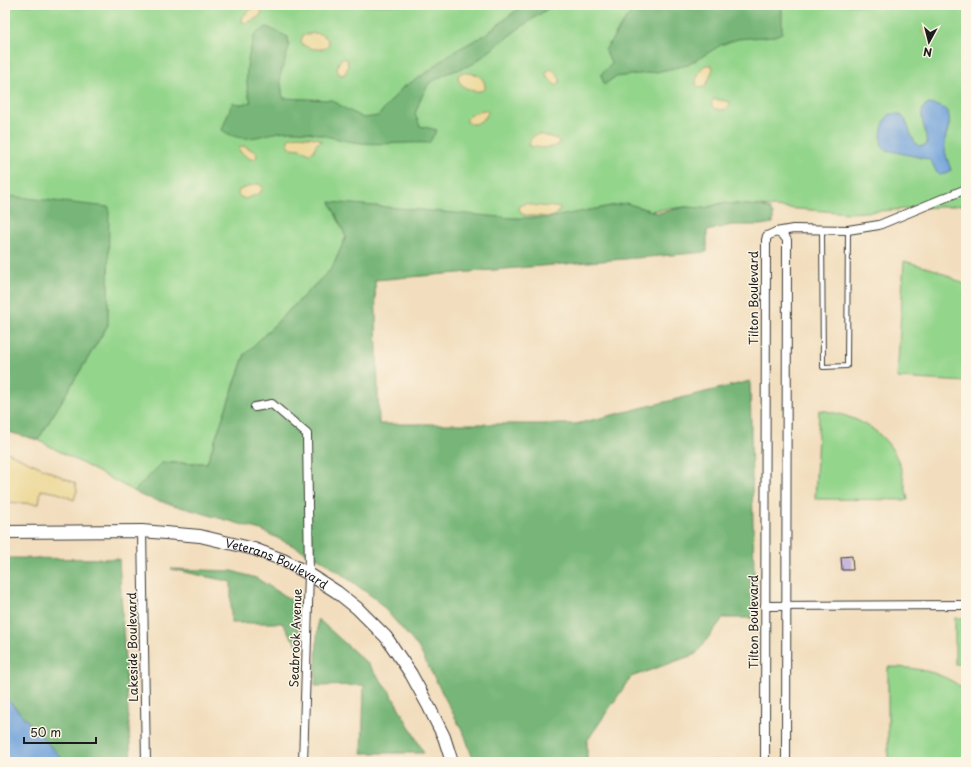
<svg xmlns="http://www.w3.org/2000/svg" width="971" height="767" font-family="'Playpen Sans',sans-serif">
  <rect width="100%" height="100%" fill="#fcf5e5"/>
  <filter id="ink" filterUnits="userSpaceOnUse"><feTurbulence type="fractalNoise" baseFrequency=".025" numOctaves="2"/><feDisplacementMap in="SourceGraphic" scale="8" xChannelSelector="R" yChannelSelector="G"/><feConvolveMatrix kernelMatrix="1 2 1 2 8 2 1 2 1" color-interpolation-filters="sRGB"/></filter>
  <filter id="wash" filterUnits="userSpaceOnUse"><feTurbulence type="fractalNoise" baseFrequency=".012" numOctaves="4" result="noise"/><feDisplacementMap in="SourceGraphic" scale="16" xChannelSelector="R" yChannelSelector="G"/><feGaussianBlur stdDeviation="0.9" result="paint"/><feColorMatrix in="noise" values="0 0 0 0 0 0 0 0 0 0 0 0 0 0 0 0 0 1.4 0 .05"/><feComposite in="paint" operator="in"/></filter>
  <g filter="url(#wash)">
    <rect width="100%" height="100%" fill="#f2debe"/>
    <g fill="#94d58c" stroke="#587854">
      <path d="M5,5H966V205L849,213L722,203L705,208L685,207L538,223L333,208L346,237L332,268L245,354L207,463H162L134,491L38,440L108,325L8,196L5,198Z"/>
      <path d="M904,261L936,270L966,285V382L897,378Z"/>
      <path d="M819,410C856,415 890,431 901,469C904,479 906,490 908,500L815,499Z"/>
      <rect x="955" y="618" width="11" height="46"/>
      <path d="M888,667C916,667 944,672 966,691V762H888Z"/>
      <path d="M717,761V762H603Z"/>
    </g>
    <g fill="#77b678" stroke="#4a694a">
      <path d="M523,5H553L514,32L473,64L458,70L448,73L429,83L421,98L415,114L420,126L437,130L429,143C406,142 384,145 361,143C337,141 314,130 289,131C264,132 246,147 222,130L232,103L242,104L251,102C243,81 247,56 255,34L267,27L288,37L289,48L280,76L283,98L332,100L346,109L363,118L378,116L402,88L426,73L451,53L485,35Z"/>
      <path d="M637,5H782V33L775,36L738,39L721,45L688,65L656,72L615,77L604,85L601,74L612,64L605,50L625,20Z"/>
      <path d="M8,196L109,207L108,325L38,440L5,431V198Z"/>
      <path d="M330,202L512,218H548L626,203L658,213L685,207L705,208L722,203L762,206L769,209L773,214V223L760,225H731L707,231V252L375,280L379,424H576L750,381L755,618H723L696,654L631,677L587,741V762H474L465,736L418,647L377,600L322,560L261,530L142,496L134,491L162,463H207L245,354L332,268L346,237Z"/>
      <path d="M5,558L119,559L131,762H65L8,700L5,701Z"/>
      <path d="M171,569L232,571L256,578L298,604V647L282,623H231V582Z"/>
      <path d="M318,619L368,664L390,692L424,753H362L364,685L315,686Z"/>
    </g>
    <g fill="#eeda9e" stroke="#857b5d">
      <path d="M255,6L262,7L263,10L259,17L247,23L242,22L243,16Z"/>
      <path d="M924,28C928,29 934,35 936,39L934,41H929L922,32Z"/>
      <path d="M314,33C323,34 331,38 328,47C320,51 309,49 302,44L301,41L303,35Z"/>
      <path d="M343,58L347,59L348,67L345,74L342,75L338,73C336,68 338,61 343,58Z"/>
      <path d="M705,65H711L713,68C713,70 707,83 706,86L702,88L698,87L696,84C696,77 700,70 705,65Z"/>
      <path d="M551,69C556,72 559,75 560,81L558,85H555L546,76V72Z"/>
      <path d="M461,73C472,72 486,75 485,89C477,95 461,88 458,79L459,74Z"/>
      <path d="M715,99L730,102V106L726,109C720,111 713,110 711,104L712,101Z"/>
      <path d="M486,110L488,112C487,118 477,125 471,124L466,121C467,114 480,110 486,110Z"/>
      <path d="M539,134L557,139L559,141V144C553,149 537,148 530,146C528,139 533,136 539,134Z"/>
      <path d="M298,136L317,138L322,141L316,144L314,151L309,153L301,149L291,148L288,144V140L289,138Z"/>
      <path d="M244,146L256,152L257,157L255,159H250L240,152L239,148Z"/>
      <path d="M256,184H259L263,187L260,193L245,199L239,196L238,193L239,190Z"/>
      <path d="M526,203C538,208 548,205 560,208V210C554,219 549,217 539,216C533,216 528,216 522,214L519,209L520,206Z"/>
      <path d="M5,451L75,483L77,490L74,500L58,493L41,490L39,504L5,502Z"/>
    </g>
    <g fill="#6fa2da" stroke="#465f7b">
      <path d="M929,104C945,106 953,112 948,129C947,134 945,137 945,142C944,152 948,161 951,170C947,175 942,175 937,173L931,161L927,159L886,150L882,147C880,137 881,122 890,114C894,114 899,113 902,116C911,123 911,154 927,144C927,131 917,116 925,105Z"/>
      <path d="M8,700L65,762H5V701Z"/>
    </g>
    <g id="blocks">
      <path fill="#c2b1db" d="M852,556L853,570H842L841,557Z"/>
    </g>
  </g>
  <g filter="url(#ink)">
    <use href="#blocks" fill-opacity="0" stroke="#3c3934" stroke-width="1"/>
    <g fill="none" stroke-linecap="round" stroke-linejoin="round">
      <g stroke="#3c3934" stroke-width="6">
        <path id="lane" d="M822,230L823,367L847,366L848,230"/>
      </g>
      <g stroke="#3c3934" stroke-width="10">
        <g id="street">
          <path d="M776,232L783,235L787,240L786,762"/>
          <path d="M255,407L272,404L307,434L309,574L303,762"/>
          <path d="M142,531L146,762"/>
          <path d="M765,606L966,605"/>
          <path d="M765,762L766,240L767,236L776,232L793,229L848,230L879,225L966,189"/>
        </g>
      </g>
      <g stroke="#3c3934" stroke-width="14">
        <g id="secondary">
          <path id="s1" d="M5,532L142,531L200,536L254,549L283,560L309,574L337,592L357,608L386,637L411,674L429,707L444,737L452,762"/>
        </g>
      </g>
      <use href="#lane" stroke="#fff" stroke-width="4"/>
      <use href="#street" stroke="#fff" stroke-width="8"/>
      <use href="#secondary" stroke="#fff" stroke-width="12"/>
    </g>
  </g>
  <g text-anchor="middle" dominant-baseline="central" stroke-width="3" stroke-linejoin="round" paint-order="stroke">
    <g font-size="12" fill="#1c1c1c" stroke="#fcf5e5">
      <text transform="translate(753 298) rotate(-90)">Tilton Boulevard</text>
      <text stroke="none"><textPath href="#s1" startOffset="277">Veterans Boulevard</textPath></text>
      <text transform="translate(753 622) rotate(-90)">Tilton Boulevard</text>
      <text transform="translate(295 638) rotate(-88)">Seabrook Avenue</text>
      <text transform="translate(132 647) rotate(-91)">Lakeside Boulevard</text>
    </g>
  </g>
  <rect width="971" height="767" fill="none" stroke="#fcf5e5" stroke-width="20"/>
  <g transform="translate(929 42) rotate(187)" stroke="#fcf5e5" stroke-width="3" paint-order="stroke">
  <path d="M0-3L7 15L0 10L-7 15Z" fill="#1c1c1c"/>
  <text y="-6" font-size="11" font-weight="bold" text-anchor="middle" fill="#1c1c1c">N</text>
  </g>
  <path d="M24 737v6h72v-6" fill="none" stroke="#1c1c1c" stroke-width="2"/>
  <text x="30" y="737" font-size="12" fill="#1c1c1c" stroke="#fcf5e5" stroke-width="3" paint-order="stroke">50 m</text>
</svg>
